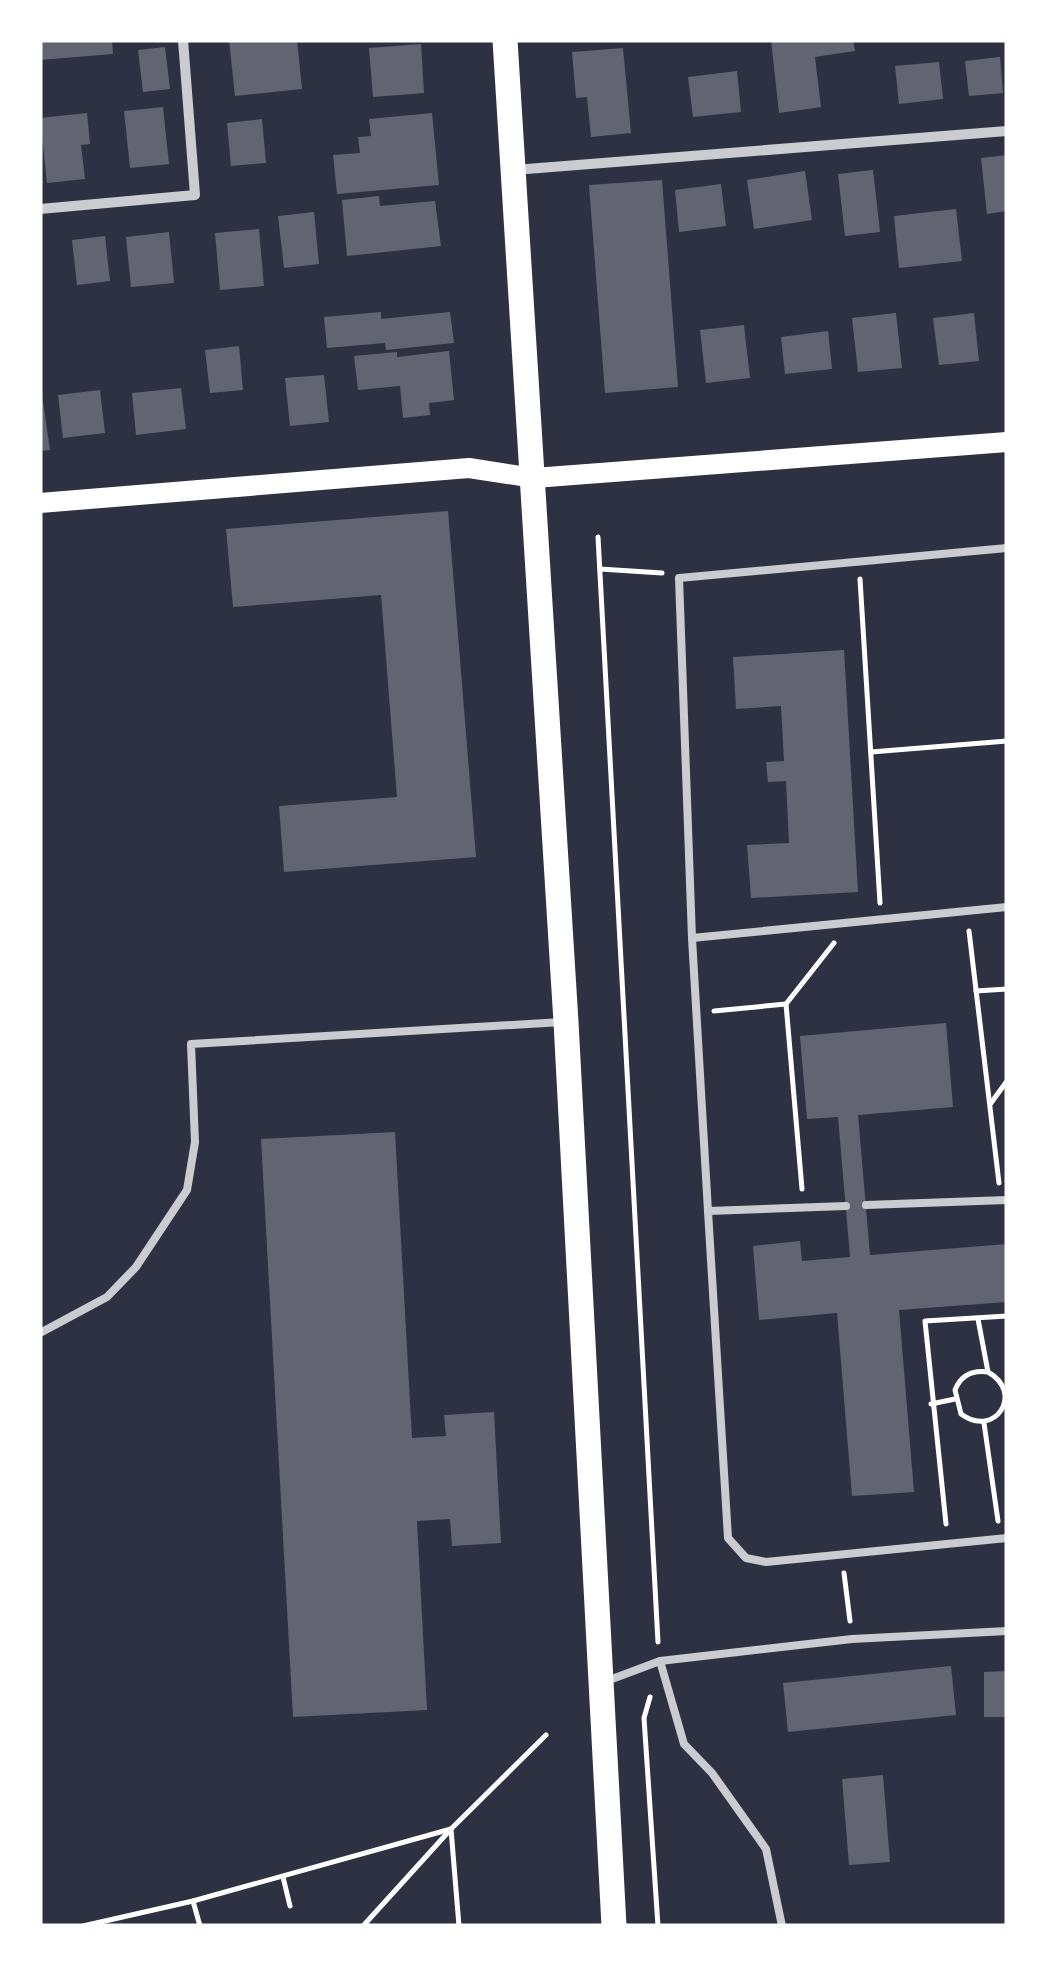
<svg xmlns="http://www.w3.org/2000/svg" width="1047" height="1966" font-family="'Source Sans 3',sans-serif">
  <rect width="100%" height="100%" fill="#2d3142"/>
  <g fill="#626471">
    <path d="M40,40H112L113,54L40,60Z"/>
    <path d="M229,40H297L302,89L235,96Z"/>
    <path d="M771,40H853L855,51L815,57L821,107L779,113Z"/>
    <path d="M421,44L424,93L373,97L369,48Z"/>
    <path d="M165,47L170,89L143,92L138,50Z"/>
    <path d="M623,48L631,133L591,137L587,97L576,98L572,52Z"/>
    <path d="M1000,57L1003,93L969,96L965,61Z"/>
    <path d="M939,62L943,99L899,104L895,66Z"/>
    <path d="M737,71L741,112L693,117L688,77Z"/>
    <path d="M163,107L169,164L130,168L124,111Z"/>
    <path d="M87,113L90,144L81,145L85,179L47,183L40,118Z"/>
    <path d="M432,113L439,185L337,194L333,155L360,153L358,137L371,136L369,119Z"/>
    <path d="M262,119L266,163L231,166L227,123Z"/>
    <path d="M1007,155V211L987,214L981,158Z"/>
    <path d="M873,170L880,232L845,236L838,174Z"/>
    <path d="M805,171L812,220L754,229L747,180Z"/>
    <path d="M662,180L678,387L605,393L589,185Z"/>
    <path d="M721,184L726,226L679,232L675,190Z"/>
    <path d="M379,196L380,206L435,201L441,246L347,256L342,200Z"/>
    <path d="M956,209L962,261L899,268L894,216Z"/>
    <path d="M314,212L319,264L284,268L278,216Z"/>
    <path d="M259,229L264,286L220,290L215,233Z"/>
    <path d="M169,232L174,283L131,287L126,237Z"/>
    <path d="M105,236L110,281L77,285L72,240Z"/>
    <path d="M381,312V319L450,312L454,343L386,350L385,343L327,348L324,317Z"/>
    <path d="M896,313L902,368L858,372L852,318Z"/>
    <path d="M974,313L979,361L939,365L933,318Z"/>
    <path d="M744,325L750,378L706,383L700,330Z"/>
    <path d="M828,331L832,369L785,374L781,337Z"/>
    <path d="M239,346L243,390L210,393L205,350Z"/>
    <path d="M449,351L454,400L429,403L430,415L403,418L400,386L358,390L354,356L397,352V357Z"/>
    <path d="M324,375L329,422L290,426L285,378Z"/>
    <path d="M181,388L186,429L136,435L132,393Z"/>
    <path d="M100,390L105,433L63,438L58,395Z"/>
    <path d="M42,395L50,450L40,451V396Z"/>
    <path d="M448,511L476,857L284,872L279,806L397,797L381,595L233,607L226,529Z"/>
    <path d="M844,650L858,892L751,898L747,845L789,843L786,781L768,782L766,762L784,761L781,706L736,709L733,657Z"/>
    <path d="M946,1023L953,1107L858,1115L870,1255L1007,1244V1302L899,1310L914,1492L852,1496L837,1313L759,1320L753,1246L800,1241L802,1261L850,1257L838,1117L807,1119L800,1036Z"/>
    <path d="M395,1132L412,1438L446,1436L444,1415L494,1412L501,1543L452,1546L450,1519L417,1521L427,1710L293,1717L261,1139Z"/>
    <path d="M951,1666L956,1715L788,1732L783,1683Z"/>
    <path d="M1007,1671V1717H984V1672Z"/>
    <path d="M883,1775L890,1862L849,1865L842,1779Z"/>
  </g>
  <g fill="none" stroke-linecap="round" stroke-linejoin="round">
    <g stroke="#fff" stroke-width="5">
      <path d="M598,537L658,1642"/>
      <path d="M600,569L662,573"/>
      <path d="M860,579L880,903"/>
      <path d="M871,752L1007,741"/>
      <path d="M969,931L999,1183"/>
      <path d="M976,991L1007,989"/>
      <path d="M714,1011L786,1004"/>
      <path d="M991,1103L1007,1081"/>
      <path d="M802,1189L786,1004L834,943"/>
      <path d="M978,1319L988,1372C1025,1393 995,1439 961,1414L955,1390C961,1375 972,1370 988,1372"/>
      <path d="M931,1404L955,1399"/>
      <path d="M984,1423L998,1521"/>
      <path d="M946,1524L925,1321L1007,1316"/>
      <path d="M844,1573L850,1621"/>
      <path d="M650,1697L644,1718L658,1926"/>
      <path d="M283,1877L290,1906"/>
      <path d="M193,1901L200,1926"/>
      <path d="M83,1926L193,1901L451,1829L459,1926"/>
      <path d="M363,1926L451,1829L546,1735"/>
    </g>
    <g stroke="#caccd0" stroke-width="8">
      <path d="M692,938L1007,907"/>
      <path d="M866,1205L1007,1200"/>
      <path d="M846,1206L708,1211L728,1538L746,1558L766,1562L1007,1538"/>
      <path d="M708,1211L692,938L679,578L1007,548"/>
      <path d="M40,1333L107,1297L136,1267L187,1190L195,1142L191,1044L562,1022"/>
      <path d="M660,1661L684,1744L712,1773L766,1849L782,1926"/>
      <path d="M604,1682L660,1661L852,1639L1007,1631"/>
    </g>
    <g stroke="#caccd0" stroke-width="10">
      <path d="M514,170L1007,131"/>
      <path d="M40,209L195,195L183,40"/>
    </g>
    <path stroke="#fff" stroke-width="20" d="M40,503L469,468L534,478L1007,442"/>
    <path stroke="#fff" stroke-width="25" d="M505,40L566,1022L614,1926"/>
  </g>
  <rect width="1047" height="1966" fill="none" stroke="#ffffff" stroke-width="85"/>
</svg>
